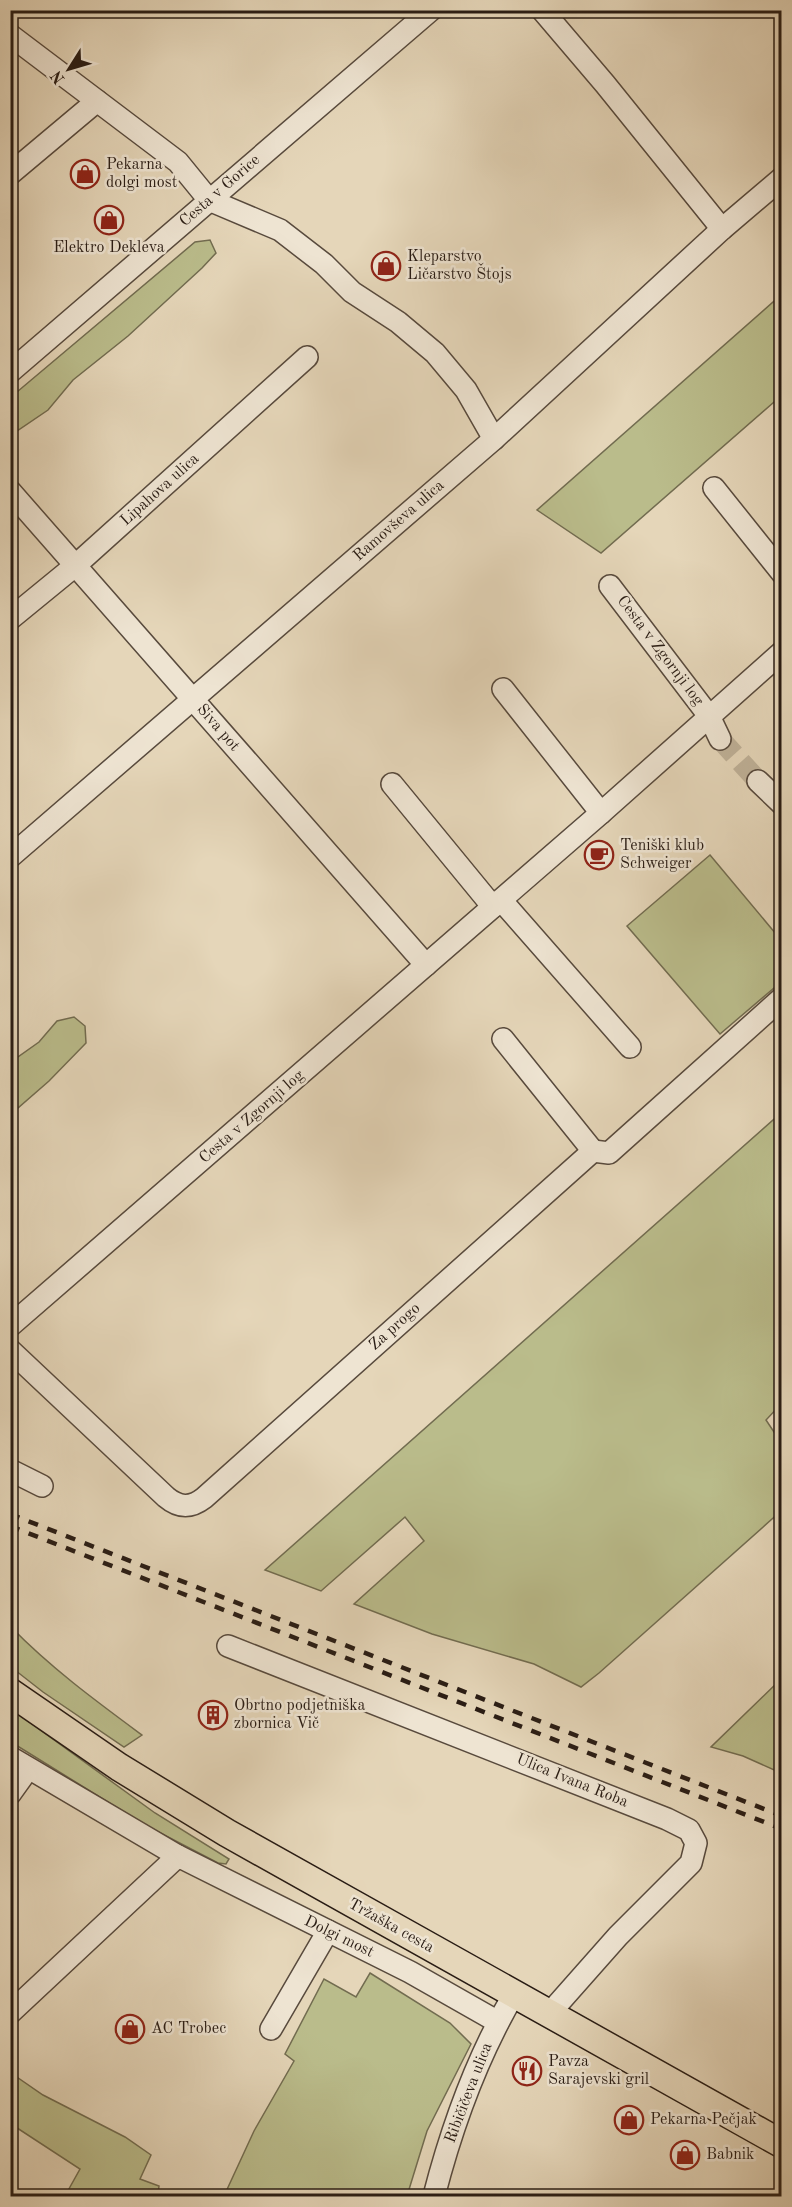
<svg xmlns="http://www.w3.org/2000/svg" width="792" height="2207" font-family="'Old Standard TT',serif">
  <rect width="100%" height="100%" fill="#e5d6b9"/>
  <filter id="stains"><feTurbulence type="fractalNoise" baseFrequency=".00333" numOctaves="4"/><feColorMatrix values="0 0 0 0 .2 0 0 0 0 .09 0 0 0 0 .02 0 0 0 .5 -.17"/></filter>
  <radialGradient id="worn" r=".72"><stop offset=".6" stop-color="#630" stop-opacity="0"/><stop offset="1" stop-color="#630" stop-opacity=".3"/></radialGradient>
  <g fill="#babc8b" stroke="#726c50" stroke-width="1.5">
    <path d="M210,240L216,253L202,268L128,336L73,380L48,410L11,435V397L195,242Z"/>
    <path d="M781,295V396L601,553L537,510Z"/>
    <path d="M710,855L781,940V982L720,1034L627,926Z"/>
    <path d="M74,1017L85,1026L86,1043L49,1081L11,1114V1062L39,1042L57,1021Z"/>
    <path d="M781,1113V1404L766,1420L776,1435L781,1430V1511L599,1673L581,1687L534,1664L432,1634L354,1604L424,1541L405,1517L321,1591L265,1570Z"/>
    <path d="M11,1627C51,1668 96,1701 142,1735L124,1747L43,1692L11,1667Z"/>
    <path d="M781,1679V1773L743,1756L711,1747Z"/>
    <path d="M10,1708L155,1813L229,1859L226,1864L218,1863L145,1825L11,1742Z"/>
    <path d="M370,1973L450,2023L471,2044L427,2131L407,2196H224L254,2131L294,2061L285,2054L324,1979L356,1997Z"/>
    <path d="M11,2073L43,2095L125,2137L151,2155L140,2179L159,2186L158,2194L162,2196H65L80,2169L11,2124Z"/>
  </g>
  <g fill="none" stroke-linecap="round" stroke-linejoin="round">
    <path stroke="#bfb198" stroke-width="21" stroke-dasharray="21 10" stroke-linecap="butt" d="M720,739L758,781"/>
    <g stroke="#584a3d" stroke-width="24">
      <g id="minor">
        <path d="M542,10L605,84L722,229"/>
        <path d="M10,35L178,162L209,200L280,230L324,264L352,292L398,322L435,353L466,390L494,439"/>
        <path d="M10,174L97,101"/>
        <path d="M10,372L431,10"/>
        <path d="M714,488L782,573"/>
        <path d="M10,491L426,965"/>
        <path d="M610,586L709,716L720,739"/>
        <path d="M10,619L76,565L307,357"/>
        <path d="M503,689L601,813"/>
        <path d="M758,781L782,804"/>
        <path d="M392,784L493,907"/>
        <path d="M10,857L494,439L722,229L782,178"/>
        <path d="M501,900L630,1047"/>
        <path d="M503,1039L593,1151"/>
        <path d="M593,1151L609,1153L782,998"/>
        <path d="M10,1326L601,813L782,652"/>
        <path d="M10,1350L166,1497C179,1508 191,1508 204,1498L593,1151"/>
        <path d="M10,1470L42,1486"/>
        <path d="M228,1646L667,1819L689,1830L696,1843L691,1863L618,1936L549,2014"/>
        <path d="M10,1757L178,1856"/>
        <path d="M10,1794L28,1769"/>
        <path d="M10,2013L178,1856L410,1972L498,2022"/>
        <path d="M271,2029L328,1931"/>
        <path d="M434,2196C452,2126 477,2057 514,1994"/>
      </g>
    </g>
    <g stroke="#291c14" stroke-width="30">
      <path id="major" d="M10,1692L119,1767L227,1833L782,2144"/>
    </g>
    <use href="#minor" stroke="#eee4d2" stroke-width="21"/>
    <use href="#major" stroke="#e5d6b9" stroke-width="27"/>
    <g stroke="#291c14" stroke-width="4.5" stroke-dasharray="10 10" stroke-linecap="butt">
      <path d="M10,1514L782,1816"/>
      <path d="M10,1526L782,1829"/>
    </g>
  </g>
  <defs>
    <g id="shop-ring" transform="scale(1.5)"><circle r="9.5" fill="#eee4d2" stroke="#8f2418" stroke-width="1.5"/><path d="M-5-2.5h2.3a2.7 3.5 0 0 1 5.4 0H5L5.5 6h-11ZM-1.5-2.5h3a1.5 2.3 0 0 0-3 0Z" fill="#8f2418"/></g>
    <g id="cafe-ring" transform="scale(1.5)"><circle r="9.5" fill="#eee4d2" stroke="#8f2418" stroke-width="1.5"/><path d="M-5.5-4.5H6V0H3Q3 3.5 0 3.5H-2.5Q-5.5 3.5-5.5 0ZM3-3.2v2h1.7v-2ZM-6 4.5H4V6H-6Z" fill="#8f2418"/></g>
    <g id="building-ring" transform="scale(1.5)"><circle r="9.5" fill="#eee4d2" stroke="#8f2418" stroke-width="1.5"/><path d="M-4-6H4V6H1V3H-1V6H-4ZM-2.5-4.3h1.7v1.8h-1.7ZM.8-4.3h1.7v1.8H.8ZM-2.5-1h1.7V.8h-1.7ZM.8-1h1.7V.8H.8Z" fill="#8f2418"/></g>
    <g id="restaurant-ring" transform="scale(1.5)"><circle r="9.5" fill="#eee4d2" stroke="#8f2418" stroke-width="1.5"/><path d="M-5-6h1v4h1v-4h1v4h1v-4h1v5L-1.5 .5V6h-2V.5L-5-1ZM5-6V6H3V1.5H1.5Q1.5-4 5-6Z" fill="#8f2418"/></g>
  </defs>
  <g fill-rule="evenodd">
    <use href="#shop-ring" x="85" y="174"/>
    <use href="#shop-ring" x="109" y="220"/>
    <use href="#shop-ring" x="386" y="266"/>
    <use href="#cafe-ring" x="599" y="855"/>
    <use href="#building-ring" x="213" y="1715"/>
    <use href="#shop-ring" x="130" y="2029"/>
    <use href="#restaurant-ring" x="527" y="2071"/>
    <use href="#shop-ring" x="629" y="2120"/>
    <use href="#shop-ring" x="685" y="2155"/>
  </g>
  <g text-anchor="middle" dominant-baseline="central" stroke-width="5" stroke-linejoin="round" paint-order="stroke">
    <g font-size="16" fill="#291c14" stroke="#eee4d2" text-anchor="start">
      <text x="106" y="165">Pekarna<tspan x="106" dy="18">dolgi most</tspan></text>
      <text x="109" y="248" text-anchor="middle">Elektro Dekleva</text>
      <text x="407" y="257">Kleparstvo<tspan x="407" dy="18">Ličarstvo Štojs</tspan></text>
      <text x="620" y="846">Teniški klub<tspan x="620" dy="18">Schweiger</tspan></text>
      <text x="234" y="1706">Obrtno podjetniška<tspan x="234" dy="18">zbornica Vič</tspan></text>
      <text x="151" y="2029">AC Trobec</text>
      <text x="548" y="2062">Pavza<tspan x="548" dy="18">Sarajevski gril</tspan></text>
      <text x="650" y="2120">Pekarna Pečjak</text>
      <text x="706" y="2155">Babnik</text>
    </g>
    <g font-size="16" fill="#291c14" stroke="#eee4d2">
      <text transform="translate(220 191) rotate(-41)">Cesta v Gorice</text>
      <text transform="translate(160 490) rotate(-42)">Lipahova ulica</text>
      <text transform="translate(399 521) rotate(-41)">Ramovševa ulica</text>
      <text transform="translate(660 651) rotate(53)">Cesta v Zgornji log</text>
      <text transform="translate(218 728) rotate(49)">Siva pot</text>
      <text transform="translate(252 1117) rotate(-41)">Cesta v Zgornji log</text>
      <text transform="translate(395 1327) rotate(-42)">Za progo</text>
      <text transform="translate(572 1781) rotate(22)">Ulica Ivana Roba</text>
      <text transform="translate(391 1926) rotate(29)">Tržaška cesta</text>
      <text transform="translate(339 1937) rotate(26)">Dolgi most</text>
      <text transform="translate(469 2093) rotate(-69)">Ribičičeva ulica</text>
    </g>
  </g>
  <rect width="792" height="2207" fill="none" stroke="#e5d6b9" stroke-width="36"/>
  <rect x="12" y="12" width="768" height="2183" fill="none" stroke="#291c14" stroke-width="3"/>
  <rect x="18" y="18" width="756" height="2171" fill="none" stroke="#291c14" stroke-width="1.5"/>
  <g transform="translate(69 69) rotate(233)" stroke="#eee4d2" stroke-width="4.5" paint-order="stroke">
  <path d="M0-4.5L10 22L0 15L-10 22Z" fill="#291c14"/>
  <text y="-9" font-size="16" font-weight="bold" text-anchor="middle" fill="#291c14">N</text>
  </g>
  <rect width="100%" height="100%" filter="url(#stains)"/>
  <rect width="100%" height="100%" fill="url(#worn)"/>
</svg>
